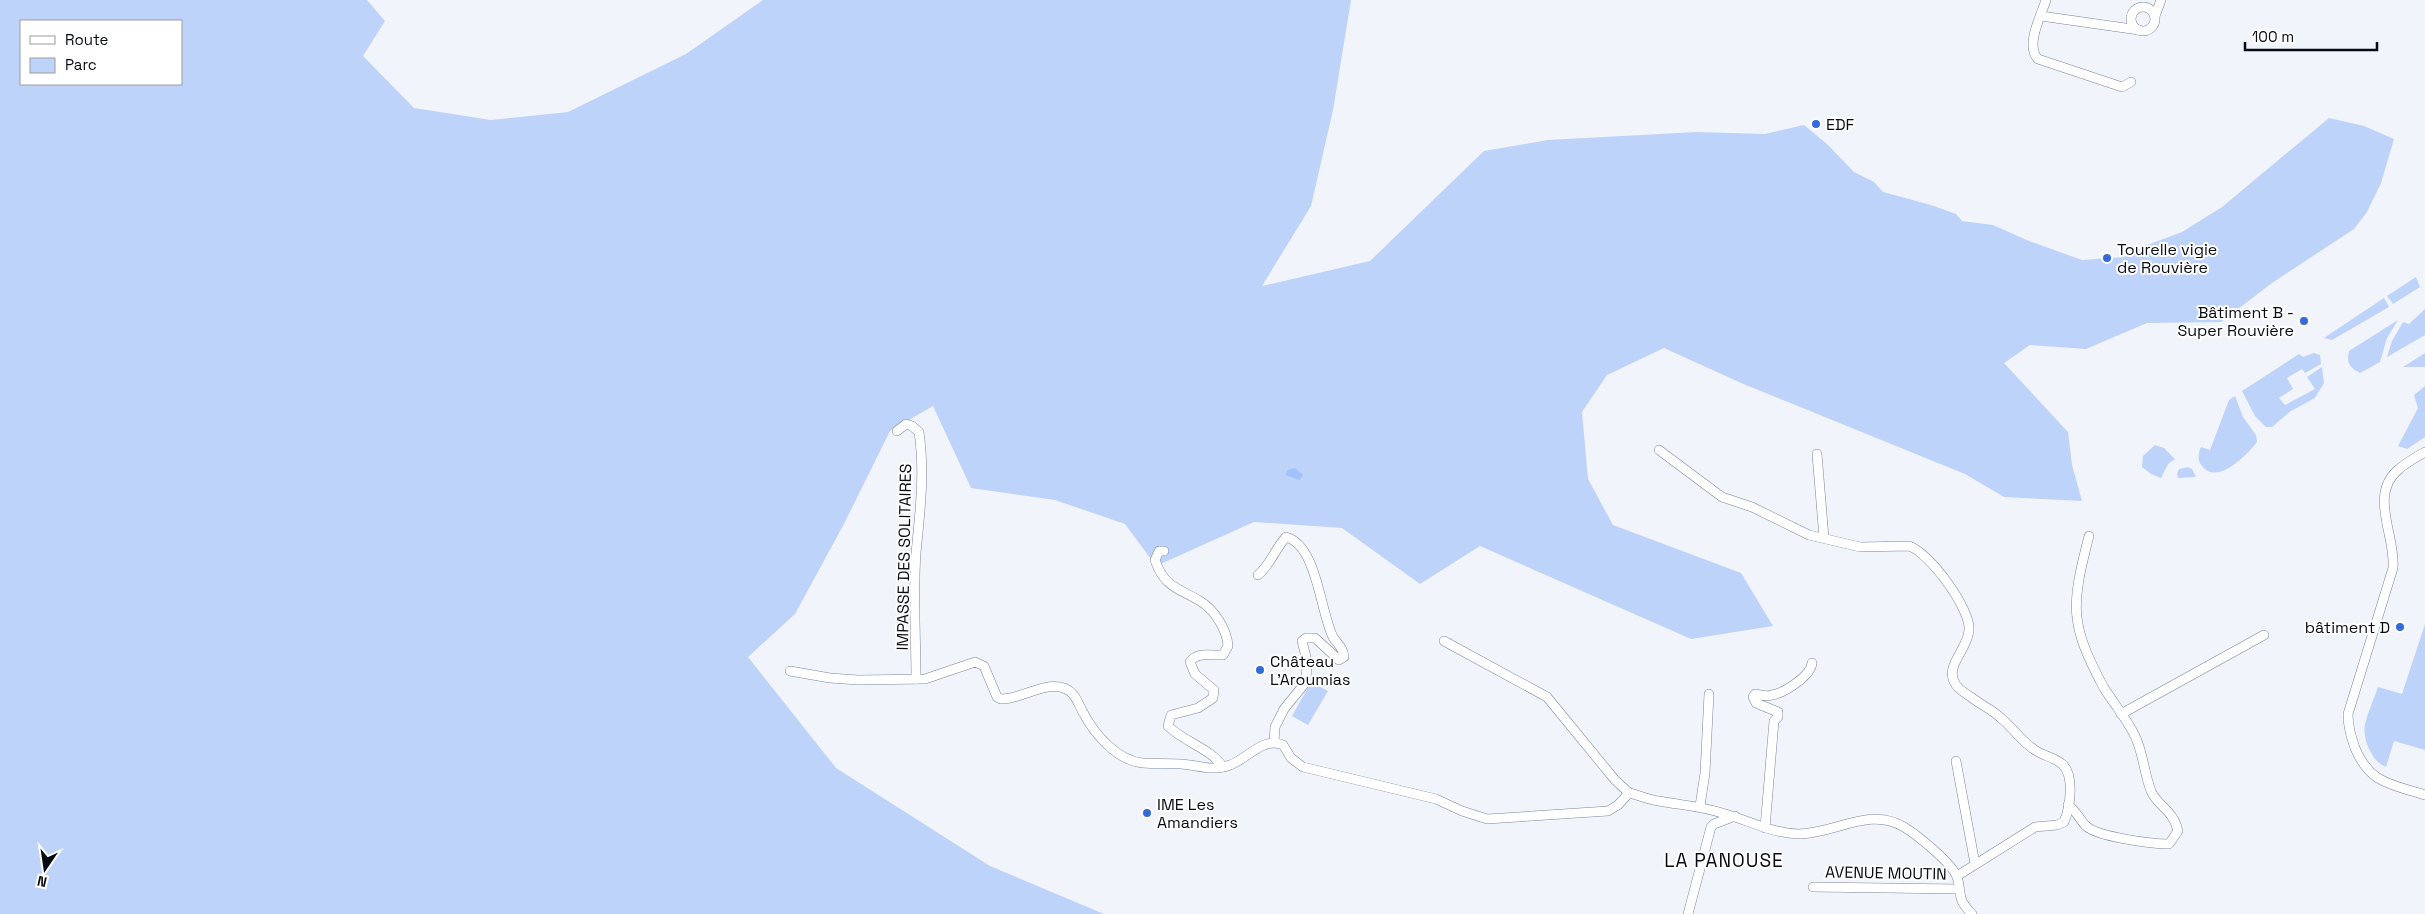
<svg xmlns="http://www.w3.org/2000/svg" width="2425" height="914" font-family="'Space Grotesk',sans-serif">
  <rect width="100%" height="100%" fill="#f1f4fb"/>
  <g fill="#bed3fa" fill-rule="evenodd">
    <path d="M0,0H367L385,21L363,56L414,108L491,120L568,112L686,54L763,0H1351L1333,110L1311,206L1262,286L1370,261L1484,151L1548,140L1697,132L1765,134L1804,125L1827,144L1854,172L1874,182L1883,192L1931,205L1956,214L1962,221L1993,225L2029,241L2082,260L2124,257L2142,247L2182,232L2222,207L2329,118L2364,126L2394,139L2381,183L2367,212L2354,229L2272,283L2221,322L2147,323L2086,349L2030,345L2004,363L2068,432L2072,465L2082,501L2004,497L1965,474L1741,383L1664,348L1607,375L1582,412L1588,479L1613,525L1741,573L1773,626L1691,639L1480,546L1420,584L1342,528L1254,522L1156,566L1125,524L1055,500L971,488L933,406L890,431L845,522L795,614L748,657L836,768L990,866L1104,914H0ZM21,21H181V84H21Z"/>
    <path d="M2416,277L2420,287L2393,304L2387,296Z"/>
    <path d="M2384,298L2389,307L2332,340L2324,338Z"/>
    <path d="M2425,309V335L2387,357L2392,341L2403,322L2409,324Z"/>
    <path d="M2398,320L2387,338L2380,362L2360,373C2350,368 2346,363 2349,351Z"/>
    <path d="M2314,353L2320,355L2321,364L2305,373L2302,369L2287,378L2293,389L2279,398L2285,405L2315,389L2307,377L2322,367L2324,383L2315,398L2291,411L2272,427H2266L2255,416L2242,391L2299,354L2303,357Z"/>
    <path d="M2425,353V367H2403Z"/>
    <path d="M2425,386V437L2407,449L2398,446L2418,408L2414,395Z"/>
    <path d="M2235,396L2243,417L2256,435L2257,442C2247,455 2217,486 2202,466C2197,460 2198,454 2201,447L2210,450L2229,400Z"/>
    <path d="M2155,445L2164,448L2175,459L2168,464L2161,478L2151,474L2142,467L2143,456Z"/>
    <path d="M2188,467L2192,469L2196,477L2178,478L2177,474L2179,469Z"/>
    <path d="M2425,624V750L2394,741L2386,767C2372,762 2362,739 2365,724C2368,712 2374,699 2378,687L2402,694Z"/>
    <path d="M1311,682L1328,691L1308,725L1292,716Z"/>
  </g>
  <path fill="#a2c2fd" d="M1295,468L1303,475L1300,480L1285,475L1288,470Z"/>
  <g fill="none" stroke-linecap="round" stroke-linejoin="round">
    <g stroke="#7988a3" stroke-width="10">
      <g id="minor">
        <path d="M2046,0C2041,16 2025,45 2038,59L2122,87L2131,82"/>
        <circle cx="2143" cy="19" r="12"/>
        <path d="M2041,16L2139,30"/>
        <path d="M2155,16L2161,0"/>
        <path d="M897,431L906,424L912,426L919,432C925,473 920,512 916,553C913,594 916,637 916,679"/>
        <path d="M1659,450L1722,497L1752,507L1809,535L1860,547L1909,546C1929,552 1971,609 1969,630C1968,650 1943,666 1956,685C1960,690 1966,694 1971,697C1981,705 1993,710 2002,719C2014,729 2022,742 2035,750C2043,756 2054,757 2062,764C2075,775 2070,808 2064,822L2057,825L2035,827L1957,876"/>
        <path d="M2425,452C2416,457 2407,462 2399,469C2368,494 2396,536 2393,568L2348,714C2348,727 2351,736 2355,748C2370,784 2391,784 2425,795"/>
        <path d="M1817,454L1824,538"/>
        <path d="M1164,551H1159L1155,560C1164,587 1178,588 1200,601C1215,610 1227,630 1228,646L1223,655C1211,656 1197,651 1190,662L1195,674L1214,690L1213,698L1198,708L1171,715L1168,726C1184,742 1210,748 1223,767"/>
        <path d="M1258,575C1271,564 1275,549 1286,537C1317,545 1320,611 1333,637C1338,645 1343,647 1344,657L1339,660L1315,638H1306L1302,641L1307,661L1306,682L1284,709L1275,727L1274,742"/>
        <path d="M1444,641L1547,697L1615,780L1629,793"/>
        <path d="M790,671L830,678L858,680L925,679L975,662L984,666L997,697L1001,699C1021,699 1040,684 1060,687C1076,690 1077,703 1084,714C1095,735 1118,761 1143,763C1156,764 1168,763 1181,764C1198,765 1212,772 1230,765C1247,759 1264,736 1283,745L1291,758L1303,767L1436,799L1462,811L1487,819L1608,811L1618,805L1629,793C1639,795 1649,800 1659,801C1680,805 1701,806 1722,813C1748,820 1771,833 1798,834C1835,834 1870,806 1904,827C1917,835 1952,863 1957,877C1963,894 1955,897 1972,914"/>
        <path d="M2121,714L2264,635"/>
        <path d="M1956,761L1975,864"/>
        <path d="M2068,805C2076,810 2079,819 2086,826C2098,837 2152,844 2169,844L2178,831C2173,809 2158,807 2151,791C2144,773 2143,752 2135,736C2127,719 2114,704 2104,688C2069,623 2071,606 2089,536"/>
        <path d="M1700,806L1705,773L1709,694"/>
        <path d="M1765,828L1774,721L1778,717V712L1756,703L1753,697L1755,694C1761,695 1766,697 1772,695C1784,693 1811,676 1812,663"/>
        <path d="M1813,887L1958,889"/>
        <path d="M1688,914L1711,827L1714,824L1735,816"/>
      </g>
    </g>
    <use href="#minor" stroke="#fff" stroke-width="9"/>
  </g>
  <g fill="#356ad9" stroke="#fff" stroke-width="2">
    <circle cx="1816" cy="124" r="5"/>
    <circle cx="2107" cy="258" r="5"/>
    <circle cx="2304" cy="321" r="5"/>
    <circle cx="2400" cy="627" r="5"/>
    <circle cx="1260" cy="670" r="5"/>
    <circle cx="1147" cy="813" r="5"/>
  </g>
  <g text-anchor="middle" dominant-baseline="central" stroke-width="4" stroke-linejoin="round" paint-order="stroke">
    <g font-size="16" fill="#070b15" stroke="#fff" text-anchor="start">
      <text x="1826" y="124">EDF</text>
      <text x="2117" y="249">Tourelle vigie<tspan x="2117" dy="18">de Rouvière</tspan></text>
      <text x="2294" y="312" text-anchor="end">Bâtiment B -<tspan x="2294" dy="18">Super Rouvière</tspan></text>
      <text x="2390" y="627" text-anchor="end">bâtiment D</text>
      <text x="1270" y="661">Château<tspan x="1270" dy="18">L'Aroumias</tspan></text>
      <text x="1157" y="804">IME Les<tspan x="1157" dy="18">Amandiers</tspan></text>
    </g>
    <g font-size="16" fill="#070b15" stroke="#fff">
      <text transform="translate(904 557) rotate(-89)">IMPASSE DES SOLITAIRES</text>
      <text transform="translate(1886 873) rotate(1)">AVENUE MOUTIN</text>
    </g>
    <g font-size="19" letter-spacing="1" fill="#070b15" stroke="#fff">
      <text x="1724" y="860">LA PANOUSE</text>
    </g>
  </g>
  <rect x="20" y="20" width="162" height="65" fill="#ffffff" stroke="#9c9da1"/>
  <rect x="30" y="36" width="25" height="8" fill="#ffffff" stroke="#9c9da1"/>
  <text x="65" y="45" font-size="15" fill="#070b15">Route</text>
  <rect x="30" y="58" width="25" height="15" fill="#bed3fa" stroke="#9c9da1"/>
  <text x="65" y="70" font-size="15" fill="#070b15">Parc</text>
  <g transform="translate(45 869) rotate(193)" stroke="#ffffff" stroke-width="4" paint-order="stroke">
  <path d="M0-4L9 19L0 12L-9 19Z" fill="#070b15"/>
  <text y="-8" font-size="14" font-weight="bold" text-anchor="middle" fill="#070b15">N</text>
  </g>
  <path d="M2245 42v8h132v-8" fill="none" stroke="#070b15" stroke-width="2.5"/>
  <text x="2252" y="42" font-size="15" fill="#070b15" stroke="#ffffff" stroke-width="4" paint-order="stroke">100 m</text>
</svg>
